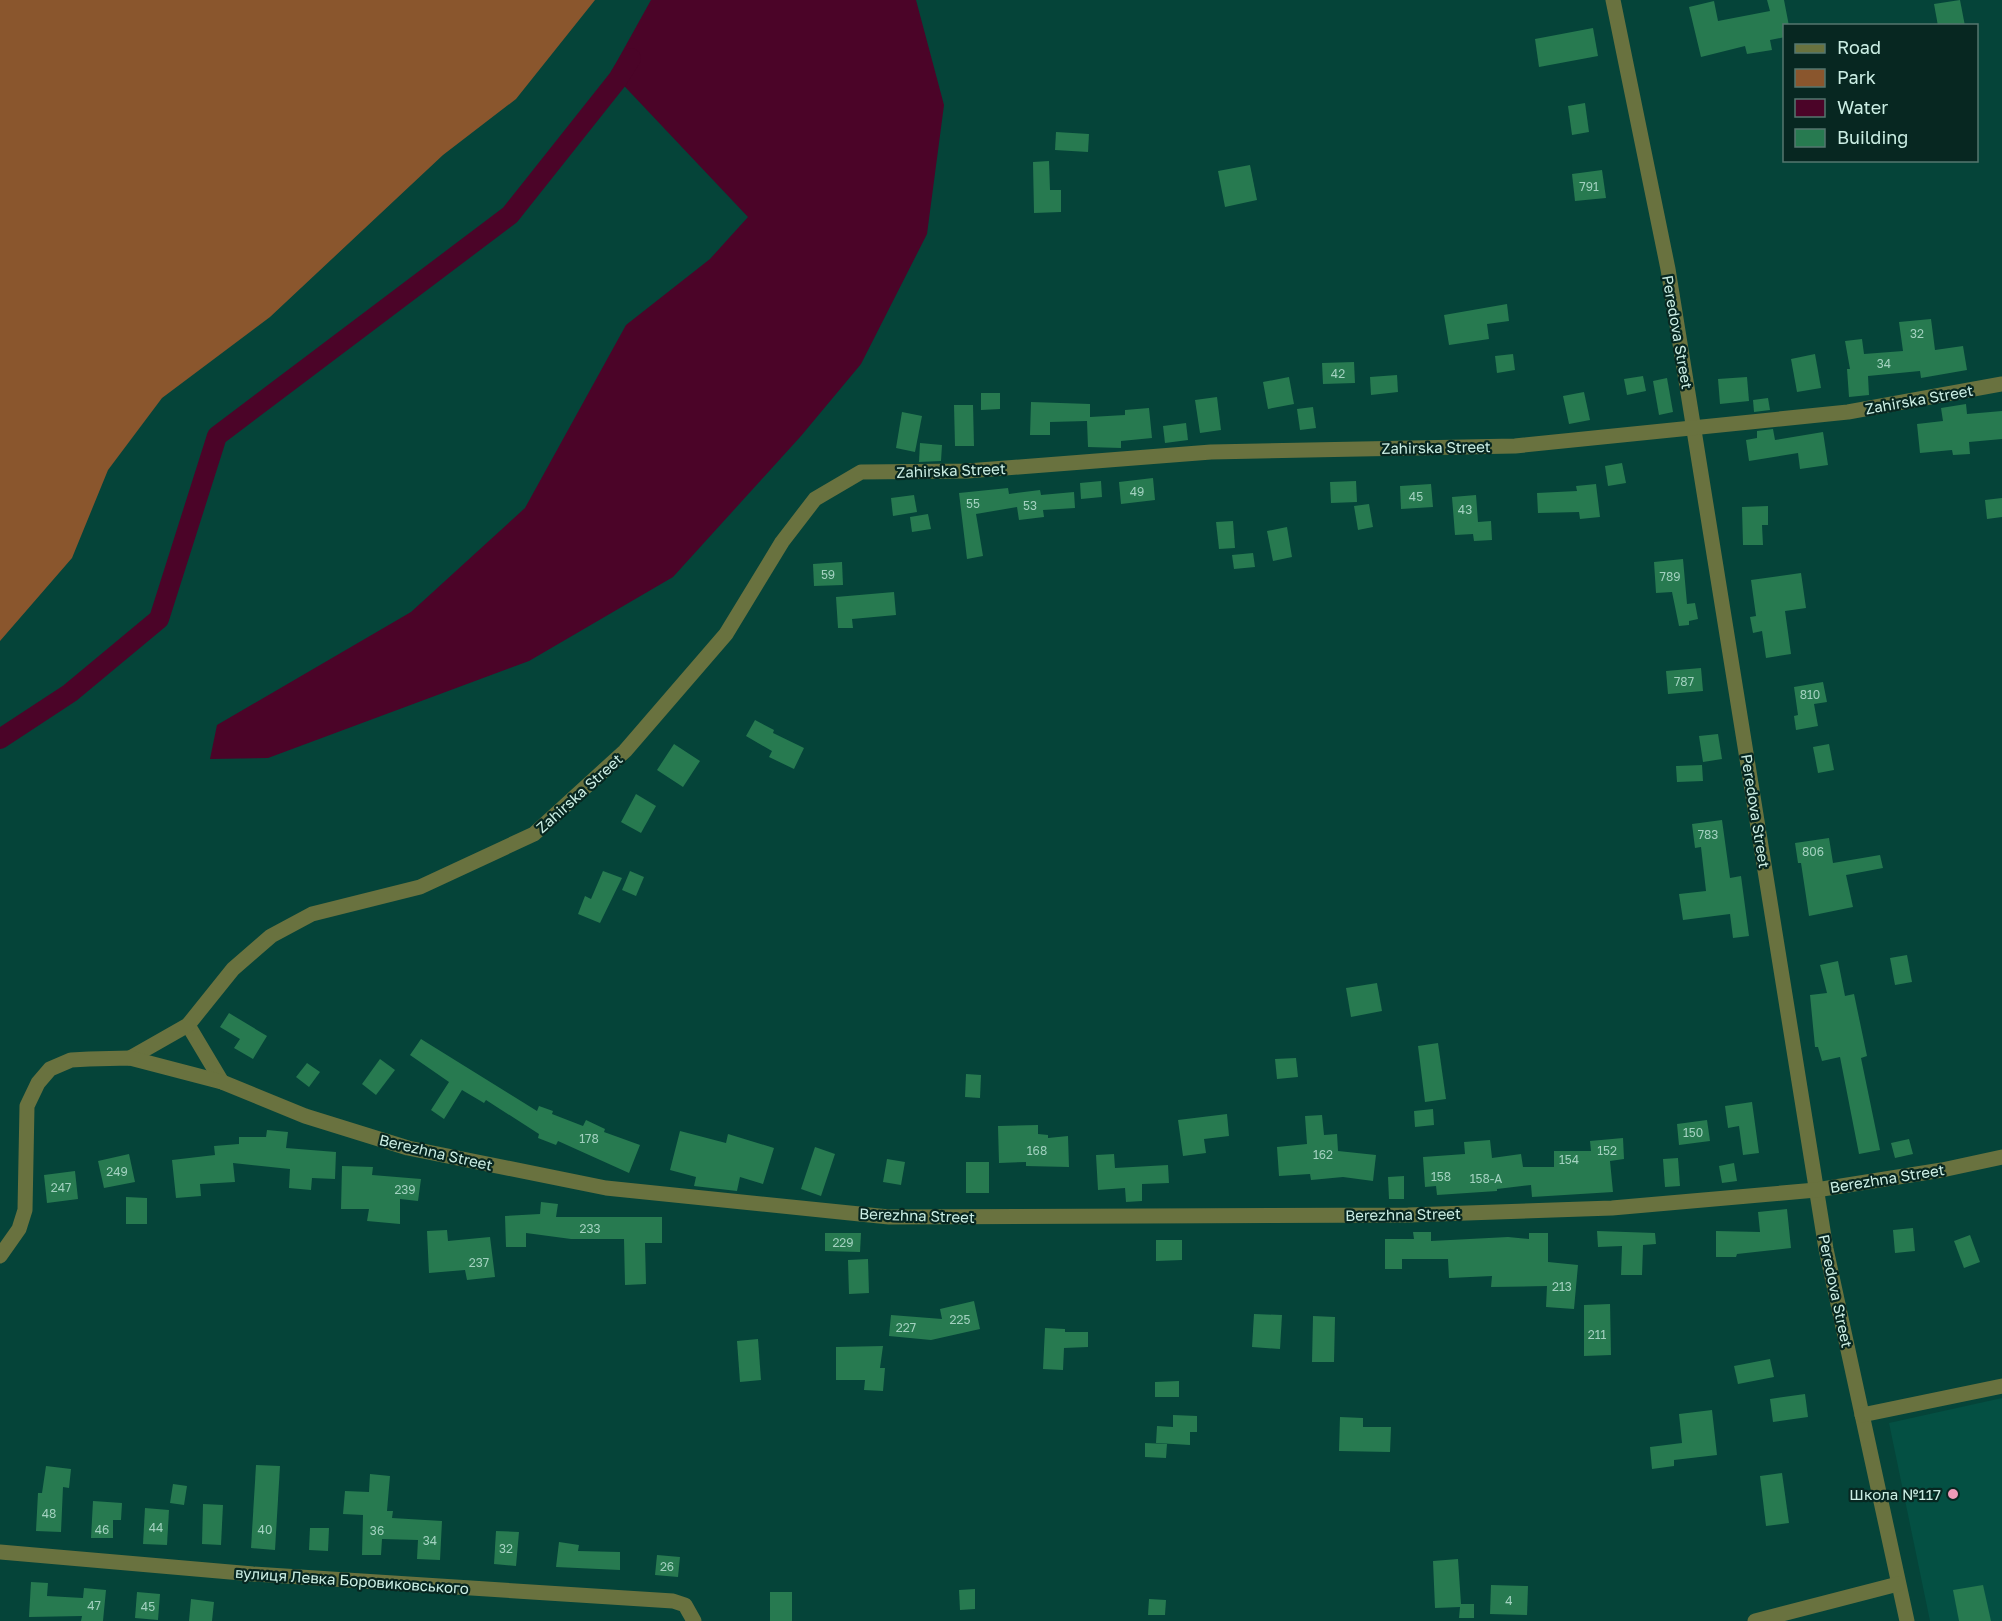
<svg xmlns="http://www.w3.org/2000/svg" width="2002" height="1621" font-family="'Golos Text',sans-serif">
  <rect width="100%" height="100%" fill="#054439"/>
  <path fill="#045043" d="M2002,1398V1621H1930L1889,1423Z"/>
  <path fill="#8a562d" d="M0,0H595L516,99L443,155L270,317L162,398L108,470L72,558L0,641Z"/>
  <path fill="#4b0428" d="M651,0H916L944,105L927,234L861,364L801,436L673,577L529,661L268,758L210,759L217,725L411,612L525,508L626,325L710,259L748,217L611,72Z"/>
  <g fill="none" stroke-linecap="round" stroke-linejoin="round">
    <path stroke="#4b0428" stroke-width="20" d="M0,739L70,693L159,619L217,436L510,215L618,79L631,58"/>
  </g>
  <g fill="#277a50">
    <path d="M1767,0H1784L1789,26H1785V37L1770,40L1772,50L1747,54L1745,46L1701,57L1689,7L1714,1L1718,21L1770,11Z"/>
    <path d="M1960,0L1965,26H1938L1934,4Z"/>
    <path d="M1593,28L1598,56L1539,67L1535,39Z"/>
    <path d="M1585,103L1589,132L1572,135L1568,106Z"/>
    <path d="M1056,132L1089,134L1088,152L1055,150Z"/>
    <path d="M1049,161L1050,190H1061V212L1034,213L1033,162Z"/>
    <path d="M1250,165L1257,200L1225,207L1218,171Z"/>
    <path d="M1602,170L1606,198L1575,201L1572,174Z"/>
    <path d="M1507,304L1509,321L1487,324L1489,339L1449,345L1444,315Z"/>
    <path d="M1931,319L1935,350L1963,346L1967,370L1921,378L1920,371L1868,376L1869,395L1849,397L1847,369H1850L1845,341L1862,339L1864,354L1903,351L1899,322Z"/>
    <path d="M1513,354L1515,370L1497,373L1495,356Z"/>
    <path d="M1815,354L1821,388L1797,392L1791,359Z"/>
    <path d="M1354,362L1355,383L1323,384L1322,363Z"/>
    <path d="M1397,375L1398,392L1371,395L1370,377Z"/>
    <path d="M1643,376L1646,391L1627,395L1624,379Z"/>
    <path d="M1289,377L1294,404L1268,409L1263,382Z"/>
    <path d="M1747,377L1749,401L1720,404L1718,379Z"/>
    <path d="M1667,378L1673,412L1659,415L1653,381Z"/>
    <path d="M1584,392L1590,420L1569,424L1563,396Z"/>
    <path d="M981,393H1000V409L981,410Z"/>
    <path d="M1217,397L1221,430L1200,433L1195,400Z"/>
    <path d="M1768,398L1770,410L1754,412L1753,400Z"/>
    <path d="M1031,402L1090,404V417L1125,415V410L1149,408L1152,438L1121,441V448L1088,447L1087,421L1050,422V435H1030Z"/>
    <path d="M1966,404L1967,414L2002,411V439L1969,442L1970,454L1953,455L1952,450L1920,453L1917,424L1943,421L1941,408Z"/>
    <path d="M954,405H973L974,446H955Z"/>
    <path d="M1313,407L1316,428L1300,430L1297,409Z"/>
    <path d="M902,412L922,416L915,452L896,448Z"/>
    <path d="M1186,423L1188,440L1165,443L1163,426Z"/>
    <path d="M1773,429L1775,440L1823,432L1828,465L1800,469L1798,453L1749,461L1746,440L1757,438V431Z"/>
    <path d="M920,443L942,445L941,461L919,462Z"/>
    <path d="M1622,463L1626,483L1608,486L1605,466Z"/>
    <path d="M1153,478L1155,500L1121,504L1119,482Z"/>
    <path d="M1101,481L1102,497L1081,499L1080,483Z"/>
    <path d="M1356,481L1357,502L1331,503L1330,482Z"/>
    <path d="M1431,484L1433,507L1401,509L1400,486Z"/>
    <path d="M1596,484L1600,517L1580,519L1579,512L1538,513L1537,493L1577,491L1576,486Z"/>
    <path d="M1008,488L1009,494L1040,490L1041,495L1074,492L1075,508L1043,510L1044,517L1019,520L1017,507L976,514L983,556L967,559L959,493Z"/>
    <path d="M914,495L917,512L893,516L891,498Z"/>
    <path d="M1476,495L1478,522L1491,521L1492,540L1474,541L1473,534L1455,535L1452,497Z"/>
    <path d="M2002,498V517L1987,519L1985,500Z"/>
    <path d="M1369,504L1373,527L1358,530L1354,506Z"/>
    <path d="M1768,506V525H1762L1763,545H1743L1742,507Z"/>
    <path d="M928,514L931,529L912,532L910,517Z"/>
    <path d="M1233,521L1235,548L1219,549L1216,522Z"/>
    <path d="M1287,527L1292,557L1273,561L1267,531Z"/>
    <path d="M1253,553L1255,567L1234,569L1232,555Z"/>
    <path d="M1683,559L1687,604L1695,603L1698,619L1689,621V625L1679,626L1672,592L1656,593L1654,562Z"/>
    <path d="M842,562L843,585L814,586L813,564Z"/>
    <path d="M1801,573L1806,608L1785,611L1791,654L1766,658L1762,631L1753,633L1750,617L1756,616L1751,580Z"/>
    <path d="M894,592L896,615L852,619L853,628H838L836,597Z"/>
    <path d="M1701,668L1703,691L1668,694L1666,671Z"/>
    <path d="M1823,682L1827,702L1814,704L1818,726L1796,730L1794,716L1798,715L1794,687Z"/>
    <path d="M755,720L774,730L773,733L804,748L794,769L769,757L772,751L746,736Z"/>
    <path d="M1718,734L1722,759L1703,762L1699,736Z"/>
    <path d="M674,744L700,761L683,787L657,770Z"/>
    <path d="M1829,744L1834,770L1818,773L1813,747Z"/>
    <path d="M1702,765L1703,781L1677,782L1676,766Z"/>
    <path d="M636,794L656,806L641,833L621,822Z"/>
    <path d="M1722,820L1730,878L1741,876L1749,936L1733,938L1730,914L1683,920L1679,894L1706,891L1701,847L1695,848L1692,824Z"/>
    <path d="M1829,838L1833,863L1880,855L1883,868L1846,875L1853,907L1809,916L1801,863H1798L1795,843Z"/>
    <path d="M603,871L622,878L600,923L578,914L585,896L591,899Z"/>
    <path d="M630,871L644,877L636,896L622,890Z"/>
    <path d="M1907,955L1912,982L1895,985L1890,958Z"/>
    <path d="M1838,961L1845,996L1854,994L1867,1056L1861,1058L1880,1150L1859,1154L1840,1057L1822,1061L1818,1047H1815L1810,995L1827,993L1820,965Z"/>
    <path d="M1377,983L1382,1011L1351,1017L1346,988Z"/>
    <path d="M229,1013L267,1036L253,1059L234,1048L240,1039L220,1027Z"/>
    <path d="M421,1039L537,1111L539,1106L553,1111L552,1114L583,1126L586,1120L605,1129L604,1132L640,1145L629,1173L558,1141L556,1145L538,1138L539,1134L486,1100L484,1103L462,1090L444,1119L431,1110L449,1082L410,1055Z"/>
    <path d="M1438,1043L1446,1099L1425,1102L1418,1046Z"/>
    <path d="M1296,1058L1298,1077L1277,1079L1275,1059Z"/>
    <path d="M380,1059L395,1070L376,1095L362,1084Z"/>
    <path d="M307,1063L320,1072L309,1087L296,1077Z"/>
    <path d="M966,1074L981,1075L980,1098L965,1097Z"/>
    <path d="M1752,1102L1759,1153L1743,1155L1739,1126L1728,1128L1725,1106Z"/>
    <path d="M1433,1109L1434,1125L1415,1127L1414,1111Z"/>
    <path d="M1227,1114L1229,1136L1204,1139L1206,1153L1183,1156L1178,1120Z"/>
    <path d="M1322,1115L1324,1135L1337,1134L1338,1151L1376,1155L1373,1181L1343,1177L1311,1180L1310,1174L1279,1176L1277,1147L1307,1144L1305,1116Z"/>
    <path d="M1707,1120L1710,1141L1679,1145L1677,1124Z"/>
    <path d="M1038,1125V1134L1048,1135V1138L1068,1136L1069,1167L1026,1166V1162L999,1163L998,1126Z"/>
    <path d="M267,1130L288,1132L286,1148L336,1152L335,1179L312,1178L311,1190L289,1188L290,1169L233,1163L235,1182L200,1184L201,1196L176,1198L172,1160L215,1155L214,1146L239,1144V1137H266Z"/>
    <path d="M680,1131L726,1143L728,1134L774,1148L763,1184L740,1177L737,1191L694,1186L696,1177L670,1170Z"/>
    <path d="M1623,1138L1624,1159L1610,1161L1613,1192L1532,1197L1531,1185L1497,1189V1191L1437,1195L1436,1186L1425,1187L1423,1157L1465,1154L1464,1142L1490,1140L1492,1158L1521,1154L1523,1167H1554V1151H1591L1590,1141Z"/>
    <path d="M1909,1139L1913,1154L1895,1158L1891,1143Z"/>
    <path d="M815,1147L835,1154L821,1196L801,1189Z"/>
    <path d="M129,1154L135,1182L104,1188L98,1161Z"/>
    <path d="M1114,1154L1115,1168L1168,1165L1169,1183L1142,1184V1201L1126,1202L1125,1188L1098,1190L1096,1155Z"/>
    <path d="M1678,1158L1680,1186L1665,1187L1663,1159Z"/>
    <path d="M887,1159L905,1162L901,1185L883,1182Z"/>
    <rect x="966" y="1162" width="23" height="31"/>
    <path d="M1734,1163L1737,1181L1722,1183L1719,1166Z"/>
    <path d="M342,1166L373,1167L372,1175L421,1179L418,1201L400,1199V1224L367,1221L369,1209H341Z"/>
    <path d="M75,1171L78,1199L47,1203L44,1175Z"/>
    <path d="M1404,1176V1199H1389L1388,1177Z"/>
    <path d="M126,1197L147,1198V1224H126Z"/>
    <path d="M541,1202L558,1204L556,1217H662V1243H645L646,1284L625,1285L624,1239H571L526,1233V1247H506L505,1216L540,1214Z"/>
    <path d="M1787,1209L1791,1248L1737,1254L1736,1257H1716V1231L1760,1232L1758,1212Z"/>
    <path d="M1913,1228L1915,1251L1895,1253L1893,1230Z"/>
    <path d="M447,1230L448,1241L490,1237L495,1277L467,1280L465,1270L429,1273L427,1231Z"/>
    <path d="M1597,1231L1655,1233L1656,1244L1643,1245L1642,1275H1621L1622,1246L1598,1247Z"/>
    <path d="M1413,1232H1431V1241L1508,1237L1529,1239V1233H1548V1262L1578,1265L1574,1309L1546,1307L1547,1286L1491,1287L1492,1276L1449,1278L1448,1259H1402V1269H1385V1239H1414Z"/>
    <path d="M825,1233H861L860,1252L825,1251Z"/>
    <path d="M1970,1235L1980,1262L1964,1268L1954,1241Z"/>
    <path d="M1156,1240H1182V1260L1156,1261Z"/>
    <path d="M868,1259L869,1293L849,1294L848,1260Z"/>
    <path d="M974,1301L980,1329L931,1340L889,1336L891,1315L942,1319L940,1309Z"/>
    <path d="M1610,1304L1611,1355L1584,1356V1305Z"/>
    <path d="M1254,1314L1282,1315L1280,1349L1252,1347Z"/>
    <path d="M1313,1316L1335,1317L1334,1362H1312Z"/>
    <path d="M1045,1328L1065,1329V1332H1088V1347L1064,1348L1063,1370L1043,1369Z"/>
    <path d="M758,1339L761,1380L740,1382L737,1341Z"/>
    <path d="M883,1346L880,1368H885L883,1391L864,1390L865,1380H836V1347Z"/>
    <path d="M1770,1359L1774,1377L1738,1384L1734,1366Z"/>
    <path d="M1179,1381V1397H1155V1382Z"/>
    <path d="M1805,1394L1808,1417L1773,1422L1770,1399Z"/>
    <path d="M1712,1410L1717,1455L1674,1460V1466L1652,1469L1650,1447L1682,1443L1679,1414Z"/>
    <path d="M1173,1415L1197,1416V1432H1190V1445L1156,1443L1157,1426L1173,1427Z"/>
    <path d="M1340,1417L1363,1418V1427H1391L1390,1452L1339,1451Z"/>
    <path d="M1145,1443L1167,1444L1166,1458L1145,1457Z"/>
    <path d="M256,1465L280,1466L275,1550L251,1548Z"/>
    <path d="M46,1466L71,1469L69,1488L63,1487L61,1532L36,1531L38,1493H42Z"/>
    <path d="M1782,1473L1789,1523L1766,1526L1760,1476Z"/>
    <path d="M370,1474L390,1476L387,1511H393L392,1518L442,1521L440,1560L417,1559L418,1540L382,1539L381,1555H362L363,1515L343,1514L345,1491L369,1492Z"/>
    <path d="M173,1484L187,1486L184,1505L170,1503Z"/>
    <path d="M93,1501L122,1503L121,1520H113V1538H91Z"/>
    <path d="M203,1504L223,1505L221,1545L202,1544Z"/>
    <path d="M145,1508L169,1510L167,1545L143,1544Z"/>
    <path d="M310,1528H329L328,1551L309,1550Z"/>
    <path d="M496,1531L519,1532L516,1566L494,1564Z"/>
    <path d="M559,1542L579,1545L578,1551L620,1552V1570L556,1567Z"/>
    <path d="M657,1555L680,1557L678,1577L655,1575Z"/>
    <path d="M1458,1559L1461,1604H1474V1618H1459L1460,1607L1435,1608L1433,1561Z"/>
    <path d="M31,1582L48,1583L47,1596L83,1598L84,1588L106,1590L103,1621H81L82,1616L29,1617Z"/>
    <path d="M1491,1585L1528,1586L1527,1615L1490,1614Z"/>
    <path d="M1983,1585L1991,1621H1959L1953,1590Z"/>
    <path d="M975,1589V1609L960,1610L959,1590Z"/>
    <path d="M137,1592L160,1594L158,1620L135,1618Z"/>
    <rect x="770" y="1592" width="22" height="29"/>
    <path d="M191,1599L214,1602L212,1621H189Z"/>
    <path d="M1149,1599L1166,1600L1165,1615H1148Z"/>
  </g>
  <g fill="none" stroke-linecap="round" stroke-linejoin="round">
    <g stroke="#69723f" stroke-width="15">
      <path d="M1613,0L1668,269L1826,1249L1907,1621"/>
      <path d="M188,1025L222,1082"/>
      <path d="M130,1058L188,1025L233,969L271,936L312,914L420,887L534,834L625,751L726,634L782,542L815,499L861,472L967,471L1211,452L1515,446L1848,412L2002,384"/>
      <path d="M0,1256L19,1229L25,1210L27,1106L38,1083L50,1069L71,1060L89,1059L130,1058L222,1082L305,1116L408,1148L606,1188L889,1217L1408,1215L1612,1208L1816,1190L1942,1170L2002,1157"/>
      <path d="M1862,1415L2002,1386"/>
      <path d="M0,1552L253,1574L673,1601L685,1605L694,1621"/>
      <path d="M1755,1621L1898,1584"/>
    </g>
  </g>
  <circle fill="#ef9ab8" stroke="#072721" stroke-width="2" cx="1953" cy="1494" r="6"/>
  <g text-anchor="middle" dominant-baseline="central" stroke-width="4.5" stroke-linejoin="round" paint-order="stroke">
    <g font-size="12" fill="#a2d1bf">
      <text x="1589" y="186">791</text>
      <text x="1917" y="333">32</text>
      <text x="1884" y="363">34</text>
      <text x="1338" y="373">42</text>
      <text x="1137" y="491">49</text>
      <text x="1416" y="496">45</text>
      <text x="973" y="503">55</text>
      <text x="1030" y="505">53</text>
      <text x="1465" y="509">43</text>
      <text x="828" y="574">59</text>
      <text x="1670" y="576">789</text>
      <text x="1684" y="681">787</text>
      <text x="1810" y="694">810</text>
      <text x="1708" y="834">783</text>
      <text x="1813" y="851">806</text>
      <text x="1693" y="1132">150</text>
      <text x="589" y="1138">178</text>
      <text x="1037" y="1150">168</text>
      <text x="1607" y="1150">152</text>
      <text x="1323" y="1154">162</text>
      <text x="1569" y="1159">154</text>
      <text x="117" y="1171">249</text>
      <text x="1441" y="1176">158</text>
      <text x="1486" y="1178">158-А</text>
      <text x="61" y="1187">247</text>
      <text x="405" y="1189">239</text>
      <text x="590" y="1228">233</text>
      <text x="843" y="1242">229</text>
      <text x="479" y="1262">237</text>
      <text x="1562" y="1286">213</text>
      <text x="960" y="1319">225</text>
      <text x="906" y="1327">227</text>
      <text x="1597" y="1334">211</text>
      <text x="49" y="1513">48</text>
      <text x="156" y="1527">44</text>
      <text x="102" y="1529">46</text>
      <text x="265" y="1529">40</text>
      <text x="377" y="1530">36</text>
      <text x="430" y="1540">34</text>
      <text x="506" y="1548">32</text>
      <text x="667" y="1566">26</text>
      <text x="1509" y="1600">4</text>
      <text x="94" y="1605">47</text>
      <text x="148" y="1606">45</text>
    </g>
    <g font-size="15" fill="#cbeee4" stroke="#072721">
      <text transform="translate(1678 332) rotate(80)">Peredova Street</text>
      <text transform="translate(1919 399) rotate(-10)">Zahirska Street</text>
      <text transform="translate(1436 447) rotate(-1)">Zahirska Street</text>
      <text transform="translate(951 470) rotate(-2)">Zahirska Street</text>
      <text transform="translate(579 793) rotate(-42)">Zahirska Street</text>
      <text transform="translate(1756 811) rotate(81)">Peredova Street</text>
      <text transform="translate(436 1152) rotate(13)">Berezhna Street</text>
      <text transform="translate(1887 1178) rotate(-9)">Berezhna Street</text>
      <text transform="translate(1403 1214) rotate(-1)">Berezhna Street</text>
      <text transform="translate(917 1215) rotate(2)">Berezhna Street</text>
      <text transform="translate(1836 1291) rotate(78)">Peredova Street</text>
      <text transform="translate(352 1580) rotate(4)">вулиця Левка Боровиковського</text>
    </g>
    <g font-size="15" fill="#cbeee4" stroke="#072721" text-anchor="end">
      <text x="1941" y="1494">Школа №117</text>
    </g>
  </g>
  <rect x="1783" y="24" width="195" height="138" fill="#072721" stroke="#55776f" stroke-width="1.5"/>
  <rect x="1795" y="44" width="30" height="9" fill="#69723f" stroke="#55776f" stroke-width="1.5"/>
  <text x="1837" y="54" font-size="18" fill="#cbeee4">Road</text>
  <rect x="1795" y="69" width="30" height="18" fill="#8a562d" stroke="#55776f" stroke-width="1.5"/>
  <text x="1837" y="84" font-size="18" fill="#cbeee4">Park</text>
  <rect x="1795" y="99" width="30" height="18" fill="#4b0428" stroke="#55776f" stroke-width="1.5"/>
  <text x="1837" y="114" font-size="18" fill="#cbeee4">Water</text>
  <rect x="1795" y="129" width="30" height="18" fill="#277a50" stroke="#55776f" stroke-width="1.5"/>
  <text x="1837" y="144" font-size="18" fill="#cbeee4">Building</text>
</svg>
